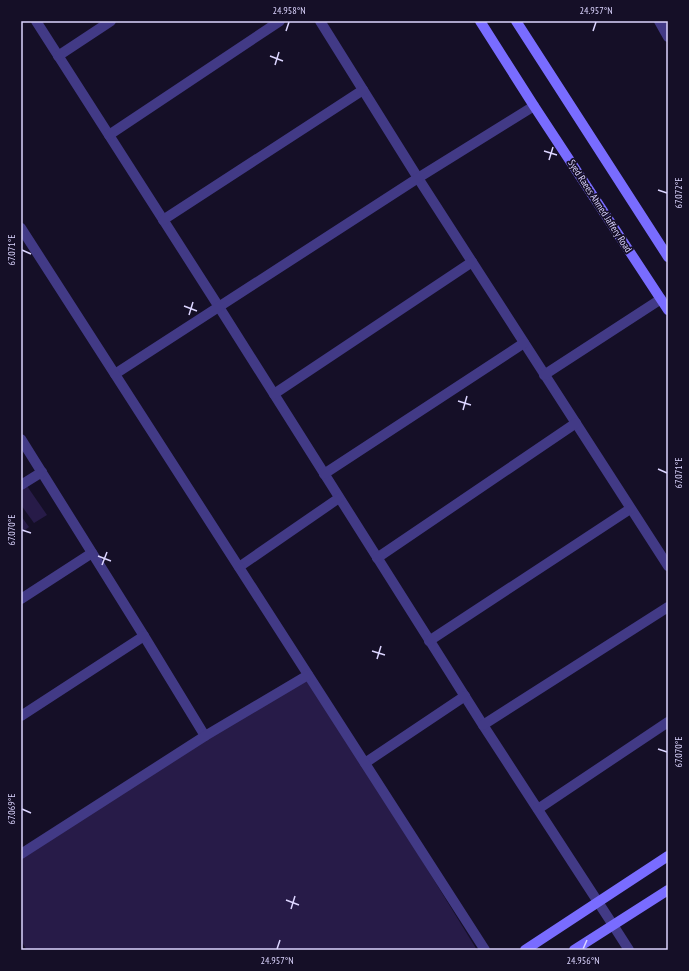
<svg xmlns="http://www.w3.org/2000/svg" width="689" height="971" font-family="'PT Sans Narrow',sans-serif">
  <rect width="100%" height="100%" fill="#150f27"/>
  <g fill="#271b48">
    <path d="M27,486L47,515L34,523L21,505V490Z"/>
    <path d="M21,516L29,527L21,533Z"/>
    <path d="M308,675L477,950H27L21,941V858Z"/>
  </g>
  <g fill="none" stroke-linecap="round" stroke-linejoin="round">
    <g stroke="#423a86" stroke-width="10">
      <path d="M36,21L219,307L483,725L613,925"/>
      <path d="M320,21L418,178L668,566"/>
      <path d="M659,21L668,37"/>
      <path d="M58,56L111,21"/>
      <path d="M109,135L280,21"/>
      <path d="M163,220L363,90"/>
      <path d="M115,374L418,178L534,106"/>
      <path d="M544,375L661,299"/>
      <path d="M274,394L472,262"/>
      <path d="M21,439L144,636L205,736"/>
      <path d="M324,474L524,343"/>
      <path d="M21,485L42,472"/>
      <path d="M377,558L576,423"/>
      <path d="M239,567L339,498"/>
      <path d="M21,599L92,553"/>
      <path d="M429,641L630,509"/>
      <path d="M21,716L144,636"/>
      <path d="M483,725L668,607"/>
      <path d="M365,763L465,696"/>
      <path d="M538,809L668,722"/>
    </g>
    <g stroke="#423a86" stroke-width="10">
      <path d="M21,228L485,950"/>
      <path d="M21,854L205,736L308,675"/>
      <path d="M613,925L629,950"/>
    </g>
    <g stroke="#796cff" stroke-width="10">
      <path d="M480,21L534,106L668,310"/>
      <path d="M516,21L668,257"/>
      <path d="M525,950L668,856"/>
      <path d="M574,950L668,890"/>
    </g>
  </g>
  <path fill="none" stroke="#dcd5ff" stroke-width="1.5" d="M286,31L289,22M593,31L596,22M270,56L283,61M275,65L279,52M544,151L557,155M549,160L553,147M658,190L667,193M22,250L31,254M184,306L197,311M189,315L193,302M458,401L471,405M463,410L467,396M658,469L667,473M22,530L31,533M98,556L111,561M102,565L107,552M372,651L385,655M377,659L381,646M658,749L667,752M22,809L31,813M286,900L299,905M291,909L295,896M277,949L280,940M583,949L587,940"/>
  <g text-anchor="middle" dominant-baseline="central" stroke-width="3.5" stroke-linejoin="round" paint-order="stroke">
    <g font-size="10" fill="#dcd5ff" stroke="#150f27">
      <text transform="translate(600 206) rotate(57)">Syed Raees Ahmed Jaffery Road</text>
    </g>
  </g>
  <rect width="689" height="971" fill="none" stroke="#150f27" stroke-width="44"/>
  <rect x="22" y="22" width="645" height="927" fill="none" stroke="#dcd5ff" stroke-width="1.5"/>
  <g font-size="10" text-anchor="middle" fill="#dcd5ff">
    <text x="289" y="14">24.958°N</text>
    <text x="596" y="14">24.957°N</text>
    <text transform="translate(678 193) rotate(-90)" y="4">67.072°E</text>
    <text transform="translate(11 250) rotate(-90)" y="4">67.071°E</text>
    <text transform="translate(678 473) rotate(-90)" y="4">67.071°E</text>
    <text transform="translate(11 530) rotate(-90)" y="4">67.070°E</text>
    <text transform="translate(678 752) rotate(-90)" y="4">67.070°E</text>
    <text transform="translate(11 809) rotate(-90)" y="4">67.069°E</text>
    <text x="277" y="964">24.957°N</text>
    <text x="583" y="964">24.956°N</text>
  </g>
</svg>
